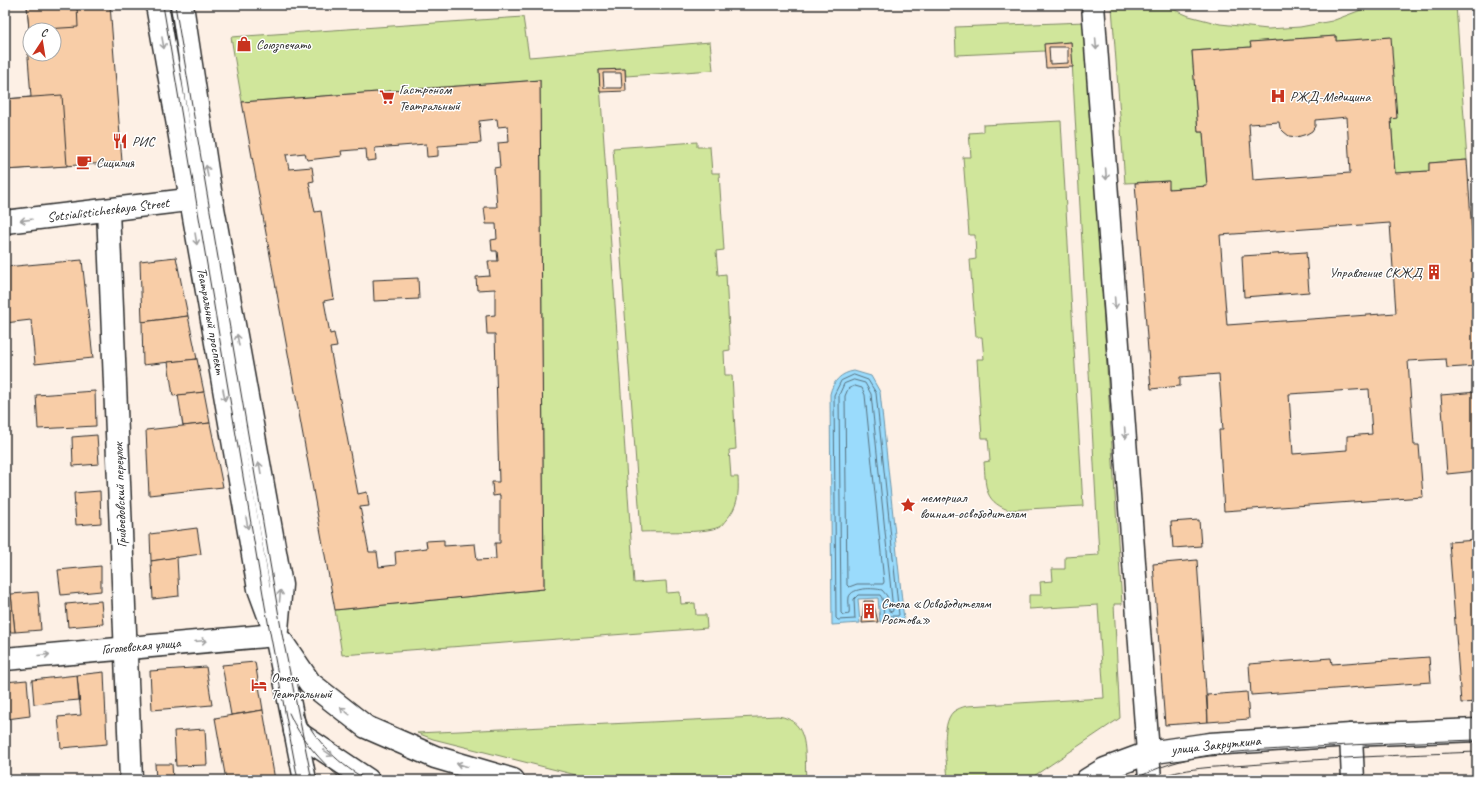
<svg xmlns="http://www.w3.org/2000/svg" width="1482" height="785" font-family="Caveat,sans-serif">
  <rect width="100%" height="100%" fill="#fdf0e5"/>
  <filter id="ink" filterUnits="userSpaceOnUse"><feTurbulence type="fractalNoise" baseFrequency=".025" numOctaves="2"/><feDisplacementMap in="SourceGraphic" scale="8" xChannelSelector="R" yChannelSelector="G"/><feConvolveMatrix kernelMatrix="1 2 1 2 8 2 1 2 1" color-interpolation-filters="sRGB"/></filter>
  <g filter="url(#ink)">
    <g fill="#d0e69b" stroke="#7e8863">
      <path d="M1147,5H1163L1189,16L1220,24L1268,29L1300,27L1332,21L1374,5H1456L1467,160L1429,163V171L1395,173L1391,119L1336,41V36L1251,42V47L1192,51L1198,132H1203L1207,186L1169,189L1168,181L1125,183L1112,7Z"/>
      <path d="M523,17L529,57L710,42L713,70L626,76L625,69L599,70L634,583L666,581L667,593L680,592L681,604L695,603L696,615H706L707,628L342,655L335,610L544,589L540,80L242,102L231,37Z"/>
      <path d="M1085,22L1122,604H1114L1120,718L1028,780H948C947,763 940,725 953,712C957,709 962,707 967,706L1104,698L1098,605L1029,609V595H1041L1040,582L1053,581L1052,569H1065V557L1099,555L1071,42L1045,44V51L956,55L955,27Z"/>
      <path d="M1061,121L1083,506L1008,510C983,500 986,486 984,462L990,461L988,438H982L977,359H984L982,337H976L970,260L976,259L975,235H969L963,157H971L969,133L983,132V125Z"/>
      <path d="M697,142V147H710L712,173H719L724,250L716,251L718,275L726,274L730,350L724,351L725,375H732L736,449L729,450L731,477H738C739,494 738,507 726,520C724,522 722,526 719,527C703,534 661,531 641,532L613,148Z"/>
      <path d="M778,716C811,721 804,754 806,780H596L433,739L417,733Z"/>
    </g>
    <path fill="#9adbfc" stroke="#6e95a8" d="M854,371L871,376L880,392L904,620L880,622L878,598L858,599L860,623L832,625L830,394C833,381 841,373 854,371Z"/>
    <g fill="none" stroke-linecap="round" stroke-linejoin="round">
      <g stroke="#57717f" stroke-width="1">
        <path d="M854,375L868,380L876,393L899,615L897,616H884L882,598L880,595H858L854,599L855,619L838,620L836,618L834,395L841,381Z"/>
        <path d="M854,380L865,383L871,394L893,610L892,612L889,611L887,596L882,590C874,588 852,587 849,597C848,602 850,609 849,614L843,615L841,613L839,395L844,384Z"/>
        <path d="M855,386L862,388L865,395L884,582L883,584H857L849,587L847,585L845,396L848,389Z"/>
      </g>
    </g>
    <g fill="#f8cda7" stroke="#2b2b2b" fill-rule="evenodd">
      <path d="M27,5H110L122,162L5,170V99L31,97L26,31L29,30ZM30,30H54V54H30Z"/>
      <path d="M27,5H77L78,27L29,30Z"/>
      <path d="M1336,36V41L1391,37L1397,118L1391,119L1395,173L1429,171V163L1467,160L1477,310V366L1447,368L1446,359L1408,361L1414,445H1419L1423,497L1224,511L1219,430H1223L1219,374L1180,377V386L1151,389L1135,183L1169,181V189L1207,186L1203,132H1198L1192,51L1251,47L1250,42ZM1347,117L1350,173L1253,180L1249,124L1279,122L1280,128L1284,132L1289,136L1297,137L1307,134L1312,131L1315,126V120ZM1390,223L1396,313L1227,325L1220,235ZM1369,389L1372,434L1347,436V450L1293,454L1289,394Z"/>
      <path d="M1071,42L1073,67L1046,68L1044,44ZM1049,47H1068V63L1050,64Z"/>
      <path d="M625,69L626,91L600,92L599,70ZM603,73H621L622,88H604Z"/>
      <path d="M540,80L544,589L335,610L242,102ZM497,119L498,127L508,126L509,142L498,143L500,167L494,168L497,207H484L486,224H496L497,239L491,240L492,251H497L498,261H488L490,276L476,277L477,290L495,289V315L486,316L487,334H495L499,482H492L493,496L500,495V543H495L496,559L477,560L475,544L444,546V540L426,541L427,548L395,552L396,565L379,567L377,552H369L360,507L369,506L367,492L358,494L330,348L337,347L334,333L330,334L324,301L334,299L321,211L315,212L309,182L314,181L312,167L289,169L286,155L305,153L307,160L342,156L341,151L366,149L367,161L376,160L375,148L426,144L427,157L438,156V146L481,143L479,121Z"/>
      <path d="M62,95L67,166L5,170V99Z"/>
      <path d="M1306,252L1309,292L1244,297L1242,256Z"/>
      <path d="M176,257L188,316L142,322L140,261Z"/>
      <path d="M82,260L93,358L35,364L31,320L5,323V267Z"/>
      <path d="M418,278L419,299L374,301L373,280Z"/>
      <path d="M188,316L197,359L143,365L142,322Z"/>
      <path d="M197,359L204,392L173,396L168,362Z"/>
      <path d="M95,391L96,426L38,429L36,395Z"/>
      <path d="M204,392L210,423L183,426L178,395Z"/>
      <path d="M1477,392V471L1447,474L1441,395Z"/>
      <path d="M210,423L223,487L149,495L146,430Z"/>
      <path d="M97,435L99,464L73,466L72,437Z"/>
      <path d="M100,491L101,523L76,525L74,493Z"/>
      <path d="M1199,520L1201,546L1173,548L1171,522Z"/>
      <path d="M197,528L201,554L151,561L150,534Z"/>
      <path d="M1477,540V702L1461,703L1449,542Z"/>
      <path d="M177,557L179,596L153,599L151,561Z"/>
      <path d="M1197,560L1208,722L1165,725L1153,564Z"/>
      <path d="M101,566V591L61,595L58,570Z"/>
      <path d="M38,592L41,630L15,632L11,594Z"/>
      <path d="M11,594L15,632H5V595Z"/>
      <path d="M101,601L103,624L68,627L66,604Z"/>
      <path d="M864,601H873L878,622L862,623Z"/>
      <path d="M1429,657L1431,682L1251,695L1249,664L1331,658L1332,664Z"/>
      <path d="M255,662L263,710L231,715L222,665Z"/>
      <path d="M206,667L212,705L152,710L150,671Z"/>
      <path d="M104,672L107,744L61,748L58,717L81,715L77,675Z"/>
      <path d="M77,675L79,700L34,704L32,680Z"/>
      <path d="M27,680L30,716L7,719L5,682Z"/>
      <path d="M1247,692L1249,719L1208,722L1207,695Z"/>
      <path d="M5,698L7,719H5Z"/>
      <path d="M263,710L275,780H226L215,718Z"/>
      <path d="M205,729L207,765L176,766L174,731Z"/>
      <path d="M155,764H172L173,780H156Z"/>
      <path d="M108,779V780H80Z"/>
    </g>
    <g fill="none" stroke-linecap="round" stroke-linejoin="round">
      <g stroke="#2b2b2b" stroke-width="25">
        <g id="street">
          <path d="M1093,5L1150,780"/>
          <path d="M108,210L131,780"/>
          <path d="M1351,735L1353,780"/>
        </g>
      </g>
      <g stroke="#2b2b2b" stroke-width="25">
        <g id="secondary">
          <path d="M157,5L259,589L276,635L305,780"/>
          <path d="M182,5L211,197L281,585L277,630"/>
          <path d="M5,222L204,198"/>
          <path d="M282,642L310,683L366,727L435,757L513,780"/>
          <path d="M5,659L276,635"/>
          <path d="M295,731L368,780"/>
          <path d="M1087,780L1105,769L1148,753L1210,744L1351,735L1477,730"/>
        </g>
      </g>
      <use href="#street" stroke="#fff" stroke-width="22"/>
      <use href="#secondary" stroke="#fff" stroke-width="22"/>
      <g stroke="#2b2b2b" stroke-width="1">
        <path d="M163,5L265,606L298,780"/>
        <path d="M175,5L282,634L312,780"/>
        <path d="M289,713C300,739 321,761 342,780"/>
        <path d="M302,713C315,741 341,767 368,780"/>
        <path d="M1134,780C1182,751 1243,752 1298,748C1358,744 1417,742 1477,740"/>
        <path d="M1153,780C1182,767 1217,767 1249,765C1325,758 1401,755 1477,752"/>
      </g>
    </g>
    <defs><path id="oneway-shaft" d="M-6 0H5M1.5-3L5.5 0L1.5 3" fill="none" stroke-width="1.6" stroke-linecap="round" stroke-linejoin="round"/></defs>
    <g stroke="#a0a0a0">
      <use href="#oneway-shaft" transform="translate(163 43) rotate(80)"/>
      <use href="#oneway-shaft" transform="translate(1096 44) rotate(86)"/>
      <use href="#oneway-shaft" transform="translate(207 171) rotate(-99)"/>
      <use href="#oneway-shaft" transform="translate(1106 174) rotate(86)"/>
      <use href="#oneway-shaft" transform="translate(26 220) rotate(173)"/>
      <use href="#oneway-shaft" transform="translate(196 239) rotate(81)"/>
      <use href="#oneway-shaft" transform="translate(1115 303) rotate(86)"/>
      <use href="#oneway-shaft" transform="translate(238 340) rotate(-100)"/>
      <use href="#oneway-shaft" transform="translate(224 395) rotate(80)"/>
      <use href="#oneway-shaft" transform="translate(1125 433) rotate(86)"/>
      <use href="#oneway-shaft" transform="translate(260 468) rotate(-100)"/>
      <use href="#oneway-shaft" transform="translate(247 523) rotate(80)"/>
      <use href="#oneway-shaft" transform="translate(280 596) rotate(-85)"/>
      <use href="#oneway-shaft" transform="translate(201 641) rotate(-5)"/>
      <use href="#oneway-shaft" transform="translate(44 655) rotate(-5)"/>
      <use href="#oneway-shaft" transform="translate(345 711) rotate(-142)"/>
      <use href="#oneway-shaft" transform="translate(328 753) rotate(34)"/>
      <use href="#oneway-shaft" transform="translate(462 765) rotate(-164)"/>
    </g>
  </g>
  <defs>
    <g id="shop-bare" transform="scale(1.2)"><path d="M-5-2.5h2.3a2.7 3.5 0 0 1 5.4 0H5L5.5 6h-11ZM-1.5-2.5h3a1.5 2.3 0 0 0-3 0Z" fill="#c8321e" stroke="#fff" stroke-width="2.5" paint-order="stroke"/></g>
    <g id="hospital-bare" transform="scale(1.2)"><path d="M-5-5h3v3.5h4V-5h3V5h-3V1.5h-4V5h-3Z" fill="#c8321e" stroke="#fff" stroke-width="2.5" paint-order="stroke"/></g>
    <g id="supermarket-bare" transform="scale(1.2)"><path d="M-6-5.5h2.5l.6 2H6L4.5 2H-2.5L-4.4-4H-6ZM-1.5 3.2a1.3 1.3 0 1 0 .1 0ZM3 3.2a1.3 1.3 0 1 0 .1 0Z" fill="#c8321e" stroke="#fff" stroke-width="2.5" paint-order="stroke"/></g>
    <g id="restaurant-bare" transform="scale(1.2)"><path d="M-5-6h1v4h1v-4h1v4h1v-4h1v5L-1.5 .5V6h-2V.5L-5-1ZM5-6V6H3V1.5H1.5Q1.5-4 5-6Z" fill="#c8321e" stroke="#fff" stroke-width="2.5" paint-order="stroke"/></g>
    <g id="cafe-bare" transform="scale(1.2)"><path d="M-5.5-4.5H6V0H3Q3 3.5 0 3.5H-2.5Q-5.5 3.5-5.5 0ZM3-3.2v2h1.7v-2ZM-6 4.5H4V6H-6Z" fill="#c8321e" stroke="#fff" stroke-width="2.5" paint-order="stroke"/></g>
    <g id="building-bare" transform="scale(1.2)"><path d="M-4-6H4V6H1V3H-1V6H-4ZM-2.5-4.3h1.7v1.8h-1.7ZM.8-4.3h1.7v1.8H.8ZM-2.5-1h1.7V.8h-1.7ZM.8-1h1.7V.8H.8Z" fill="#c8321e" stroke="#fff" stroke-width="2.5" paint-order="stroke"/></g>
    <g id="sight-bare" transform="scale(1.2)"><path d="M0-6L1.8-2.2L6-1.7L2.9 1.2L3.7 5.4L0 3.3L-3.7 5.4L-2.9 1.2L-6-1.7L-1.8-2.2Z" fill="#c8321e" stroke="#fff" stroke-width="2.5" paint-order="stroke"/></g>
    <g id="hotel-bare" transform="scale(1.2)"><path d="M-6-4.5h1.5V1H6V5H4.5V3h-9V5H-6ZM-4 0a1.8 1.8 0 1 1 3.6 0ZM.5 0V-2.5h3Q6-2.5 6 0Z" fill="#c8321e" stroke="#fff" stroke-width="2.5" paint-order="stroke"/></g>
  </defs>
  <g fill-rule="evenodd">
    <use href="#shop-bare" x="244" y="44"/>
    <use href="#hospital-bare" x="1278" y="96"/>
    <use href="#supermarket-bare" x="387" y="97"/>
    <use href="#restaurant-bare" x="120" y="141"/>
    <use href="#cafe-bare" x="84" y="162"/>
    <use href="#building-bare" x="1434" y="272"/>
    <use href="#sight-bare" x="908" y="505"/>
    <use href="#building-bare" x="869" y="611"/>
    <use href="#hotel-bare" x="259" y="685"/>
  </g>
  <g text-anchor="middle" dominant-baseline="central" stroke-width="3" stroke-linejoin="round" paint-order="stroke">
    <g font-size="14" fill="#2b2b2b" stroke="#fff" text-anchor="start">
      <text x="256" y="44">Союзпечать</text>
      <text x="399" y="89">Гастроном<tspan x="399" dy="16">Театральный</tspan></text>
      <text x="1290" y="96">РЖД-Медицина</text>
      <text x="132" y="141">РИС</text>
      <text x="96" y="162">Сицилия</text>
      <text x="1422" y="272" text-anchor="end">Управление СКЖД</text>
      <text x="920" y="497">мемориал<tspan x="920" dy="16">воинам-освободителям</tspan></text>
      <text x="881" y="603">Стела «Освободителям<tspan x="881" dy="16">Ростова»</tspan></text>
      <text x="271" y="677">Отель<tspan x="271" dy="16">Театральный</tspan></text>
    </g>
    <g font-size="14" fill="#2b2b2b" stroke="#fff">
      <text transform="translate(108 210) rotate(-7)">Sotsialisticheskaya Street</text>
      <text transform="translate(211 321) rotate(80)">Театральный проспект</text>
      <text transform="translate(120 495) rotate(-92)">Грибоедовский переулок</text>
      <text transform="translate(141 646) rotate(-5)">Гоголевская улица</text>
      <text transform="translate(1216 745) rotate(-6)">улица Закруткина</text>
    </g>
  </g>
  <rect width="1482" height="785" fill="none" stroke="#fff" stroke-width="20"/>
  <rect x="10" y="10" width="1462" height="765" fill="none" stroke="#2b2b2b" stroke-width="1.5" filter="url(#ink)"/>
  <g transform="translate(42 42) rotate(12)"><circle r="19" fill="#ffffff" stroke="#aaaaaa"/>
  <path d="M0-3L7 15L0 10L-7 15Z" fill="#c8321e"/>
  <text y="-6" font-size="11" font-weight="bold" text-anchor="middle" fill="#2b2b2b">С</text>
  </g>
</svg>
